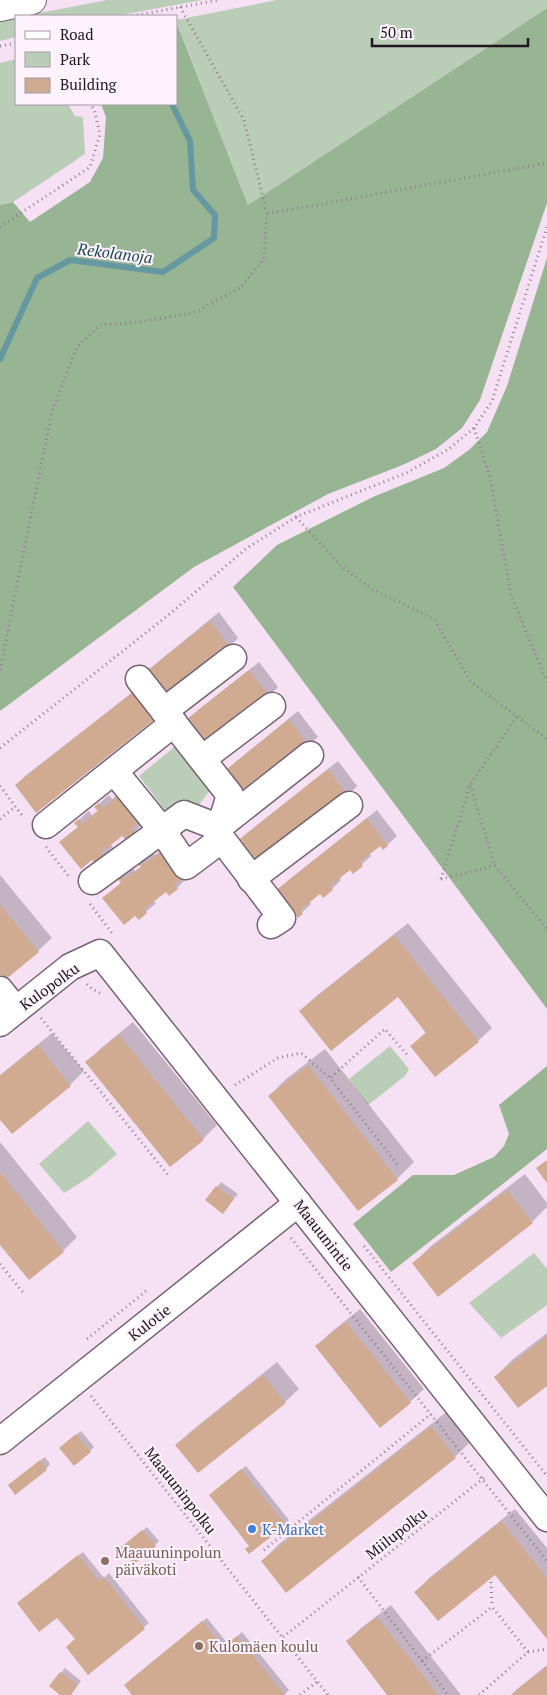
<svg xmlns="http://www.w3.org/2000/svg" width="547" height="1695" font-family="'PT Serif',serif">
  <rect width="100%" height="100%" fill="#f6e1f4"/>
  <g fill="#bacdb7">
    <path d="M107,0H202L116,16H24Z"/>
    <path d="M277,0H547V8L248,205L176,20Z"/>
    <path d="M16,18V37L0,41V22Z"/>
    <path d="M16,59V104H68L75,116L83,117L85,154L13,202L0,205V63Z"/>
    <path d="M178,744L210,790L199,805L165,810L139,776Z"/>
    <path d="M390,1046L409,1069L405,1076L368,1105L349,1079Z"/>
    <path d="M88,1121L117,1154L88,1178L64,1193L39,1164Z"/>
    <path d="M534,1253L547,1269V1305L501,1338L469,1303Z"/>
  </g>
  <g fill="#97b493">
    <path d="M547,8V203L480,400L462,428L436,449L405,464L328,494L194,567L0,711V205L13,202L30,222L90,182L103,158L106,117L101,104H176V21L248,205Z"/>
    <path d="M547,258V1009L233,587L277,545L373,497L444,468L469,450L487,432L507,386Z"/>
    <path d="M547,1066V1149L391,1272L353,1224L413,1175H454L494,1157L504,1146L509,1134L499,1105Z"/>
  </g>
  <g fill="#0003">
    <path d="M219,612L238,638L229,647L222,646L211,655L213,658L204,667L192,670L181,679L183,682L174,691L150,670L159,661Z"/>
    <path d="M259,662L278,687L269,696L262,695L189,719L198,710Z"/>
    <path d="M147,681L167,706L16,786L25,776Z"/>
    <path d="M298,711L318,737L308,746L229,769L238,760Z"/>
    <path d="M338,761L357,786L348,796L238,842L247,833Z"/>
    <path d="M131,785L143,823L134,833L123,834L110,844L113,847L104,856L92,858L61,842L79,826L76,823L85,814L89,811L92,815L99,810L96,807L105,798L109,795L112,799Z"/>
    <path d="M377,810L397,836L384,848L380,844L369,853L371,856L353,872L350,868L339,877L341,880L332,889L320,892L309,901L311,904L298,916L286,882Z"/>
    <path d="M174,841L184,876L186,879L177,888L166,890L153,900L156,903L139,918L135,914L104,898L122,882L119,879L128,869L132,867L135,871L142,866L139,863L152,851L155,855Z"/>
    <path d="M0,875L52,938L38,951L5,978L0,972Z"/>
    <path d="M408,923L492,1028L478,1041L435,1075L412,1046L427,1031L399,996L300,1011L314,998Z"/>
    <path d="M133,1022L217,1125L203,1139L170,1165L87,1063L100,1049Z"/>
    <path d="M52,1033L84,1071L70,1085L12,1132L0,1118V1075Z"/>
    <path d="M325,1049L414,1162L397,1179L358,1210L269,1096L286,1079Z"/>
    <path d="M0,1142L77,1237L63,1251L29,1278L0,1243Z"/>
    <path d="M525,1174L547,1203V1207L532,1222L414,1263L431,1246Z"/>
    <path d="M221,1182L238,1194L223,1212L207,1200Z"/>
    <path d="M360,1309L424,1389L410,1402L317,1346L330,1333Z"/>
    <path d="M547,1333V1384L495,1377L512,1360Z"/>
    <path d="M277,1362L299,1389L285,1402L177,1445L190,1432Z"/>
    <path d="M449,1410L472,1440L455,1457L286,1591L262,1561L279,1544Z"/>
    <path d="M81,1431L94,1447L90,1451L65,1444Z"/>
    <path d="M45,1457L50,1464L46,1469L14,1481Z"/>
    <path d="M246,1466L289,1520L251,1546L215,1491Z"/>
    <path d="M515,1509L547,1548V1637L496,1573L416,1592L429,1578Z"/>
    <path d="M147,1527L159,1541L155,1545L126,1544Z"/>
    <path d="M83,1552L104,1578L109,1573L149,1623L88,1673L76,1639L57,1616L23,1599Z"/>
    <path d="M391,1605L461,1695H389L347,1642L361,1628Z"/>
    <path d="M207,1618L228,1644L242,1632L289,1690L284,1695H134L130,1680Z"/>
    <path d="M547,1665V1695H511L517,1689Z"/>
    <path d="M65,1668L81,1681L70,1695H62L61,1673Z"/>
  </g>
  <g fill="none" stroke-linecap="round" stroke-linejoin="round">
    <path stroke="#6598a1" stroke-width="6" d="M0,359L37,278L70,260L163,272L214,238L215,215L193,190L190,141L172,104"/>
  </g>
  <g fill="#d0ab91">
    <path d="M210,621L230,648L225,652L222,648L202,664L205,668L195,676L192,672L172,688L175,692L166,693L148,670Z"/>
    <path d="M249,670L270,697L265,701L262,697L205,742L187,719Z"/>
    <path d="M137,689L159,716L36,813L15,785Z"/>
    <path d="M289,719L309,747L245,792L227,769Z"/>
    <path d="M328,769L349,797L259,869L236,842Z"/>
    <path d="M121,793L143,820L131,829L135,833L126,840L122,836L101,853L105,857L96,865L92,860L81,869L59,842L78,827L74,823L79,819L82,824L98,811L94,807L99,803L103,808Z"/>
    <path d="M367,818L388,846L383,850L380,846L360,862L363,866L353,874L350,870L330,886L333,890L323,898L320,894L300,910L303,914L298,918L275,891Z"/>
    <path d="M164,849L186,876L174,885L178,889L169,896L166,892L144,909L147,913L139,920L135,916L124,925L102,898L121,883L117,878L122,875L125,879L141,867L137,863L142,859L146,863Z"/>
    <path d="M0,905L39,952L5,980L0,974Z"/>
    <path d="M394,935L479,1042L435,1077L410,1046L426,1033L398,997L331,1051L299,1011Z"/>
    <path d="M119,1035L204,1140L170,1167L85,1062Z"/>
    <path d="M38,1045L71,1086L12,1134L0,1120V1076Z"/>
    <path d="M308,1065L398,1180L358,1211L268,1096Z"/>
    <path d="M547,1160V1183L536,1168Z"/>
    <path d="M0,1172L64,1252L29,1280L0,1245Z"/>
    <path d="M216,1186L234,1199L223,1214L205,1200Z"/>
    <path d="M507,1190L533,1223L438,1297L412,1263Z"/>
    <path d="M346,1322L411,1403L380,1428L315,1346Z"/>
    <path d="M547,1336V1386L518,1408L494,1377Z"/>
    <path d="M263,1375L286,1403L198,1473L175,1445Z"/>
    <path d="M431,1426L456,1458L286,1593L261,1561Z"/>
    <path d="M76,1434L91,1452L74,1466L59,1448Z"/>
    <path d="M40,1460L47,1470L15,1495L8,1485Z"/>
    <path d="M241,1469L286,1525L249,1554L245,1549L249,1546L209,1495Z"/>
    <path d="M501,1521L547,1578V1639L495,1575L438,1621L414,1592Z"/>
    <path d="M142,1530L156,1546L134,1564L120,1548Z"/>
    <path d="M78,1555L99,1581L104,1577L145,1629L88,1675L66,1647L75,1639L57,1618L39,1632L17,1603Z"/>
    <path d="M377,1617L438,1695H387L346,1641Z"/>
    <path d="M202,1621L223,1647L237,1636L285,1695H132L124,1685Z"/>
    <path d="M547,1666V1695H511Z"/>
    <path d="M60,1672L78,1685L71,1695H60L49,1686Z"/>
  </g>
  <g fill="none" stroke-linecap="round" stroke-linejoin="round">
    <g stroke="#746373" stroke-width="29">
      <g id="minor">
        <path d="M139,679L230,795L218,834L282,918L271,925"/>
        <path d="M164,711L233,658"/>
        <path d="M202,759L272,706"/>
        <path d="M114,771L162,830L186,866L222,839"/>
        <path d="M46,825L174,723"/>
        <path d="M220,826L310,755"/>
        <path d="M251,879L349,805"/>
        <path d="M92,881L184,814L220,828"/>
        <path d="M0,990L16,1010"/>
        <path d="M0,1023L70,967L100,953L547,1518"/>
        <path d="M0,1441L298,1203"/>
      </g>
    </g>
    <g stroke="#746373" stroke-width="30">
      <path id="major" d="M0,7L32,0"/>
    </g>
    <g stroke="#8e808d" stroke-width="3" stroke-dasharray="1 4" stroke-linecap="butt">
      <path d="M180,7L244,120L267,214"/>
      <path d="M132,16L219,0"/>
      <path d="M0,46L16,43"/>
      <path d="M0,227L90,167L100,134L94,109L90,104"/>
      <path d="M474,428L490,477L511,595L547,682"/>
      <path d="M296,517L341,566L372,589L434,619L471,682L547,739"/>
      <path d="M0,670L52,411L77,347L100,325L132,323L193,313L240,288L264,259L267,214L547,163"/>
      <path d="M0,748L171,613L247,548L296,517L406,473L449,449L474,428L492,401L547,227"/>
      <path d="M470,785L495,866"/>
      <path d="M0,786L24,818"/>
      <path d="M0,819L15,807"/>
      <path d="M46,847L70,878"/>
      <path d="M441,879L470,785L518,715"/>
      <path d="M441,879L495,866L547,929"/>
      <path d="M90,904L112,933"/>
      <path d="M87,984L92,989L100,993"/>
      <path d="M41,1018L168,1175"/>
      <path d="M235,1085L278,1058L301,1053L330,1078"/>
      <path d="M397,1164L330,1078L385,1029L409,1057"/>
      <path d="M291,1238L547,1561"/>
      <path d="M364,1246L547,1476"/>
      <path d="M0,1264L25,1295"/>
      <path d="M87,1339L146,1291"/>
      <path d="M91,1396L328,1695"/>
      <path d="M264,1550L431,1414"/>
      <path d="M358,1577L448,1695"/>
      <path d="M491,1582L492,1607"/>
      <path d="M283,1637L484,1478"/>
      <path d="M528,1652L547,1649"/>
      <path d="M422,1661L492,1607L528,1652L479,1695"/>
      <path d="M300,1695L318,1681"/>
    </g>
    <use href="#minor" stroke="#fff" stroke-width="26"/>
    <use href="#major" stroke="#fff" stroke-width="28"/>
  </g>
  <circle fill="#3f7fe0" stroke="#fef2fd" stroke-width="2" cx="252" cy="1529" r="5"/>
  <g fill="#8d6e63" stroke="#fef2fd" stroke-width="2">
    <circle cx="105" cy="1561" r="5"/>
    <circle cx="199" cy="1646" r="5"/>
  </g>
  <g text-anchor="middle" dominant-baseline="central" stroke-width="4" stroke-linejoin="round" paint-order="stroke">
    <g font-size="15" fill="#1e171e" stroke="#fef2fd">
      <text transform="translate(49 986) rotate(-36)">Kulopolku</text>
      <text transform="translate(324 1235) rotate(52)">Maauunintie</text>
      <text transform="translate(149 1322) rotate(-38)">Kulotie</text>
      <text transform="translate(181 1490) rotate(52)">Maauuninpolku</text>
      <text transform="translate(396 1533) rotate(-38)">Miilupolku</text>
    </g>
    <g font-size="15" fill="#366cbe" stroke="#fef2fd" text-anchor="start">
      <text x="262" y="1529">K-Market</text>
    </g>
    <g font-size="15" fill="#785e54" stroke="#fef2fd" text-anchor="start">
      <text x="115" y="1552">Maauuninpolun<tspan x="115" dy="17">päiväkoti</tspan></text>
      <text x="209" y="1646">Kulomäen koulu</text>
    </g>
    <g font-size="16" font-style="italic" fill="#1a4950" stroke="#fef2fd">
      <text transform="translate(115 253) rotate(7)">Rekolanoja</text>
    </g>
  </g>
  <rect x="15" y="15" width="162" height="90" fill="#fef2fd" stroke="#a49aa4"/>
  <rect x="25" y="31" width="25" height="8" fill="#ffffff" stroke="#a49aa4"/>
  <text x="60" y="40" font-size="15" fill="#1e171e">Road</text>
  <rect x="25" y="52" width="25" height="15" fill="#bacdb7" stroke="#a49aa4"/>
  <text x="60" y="65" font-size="15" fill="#1e171e">Park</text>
  <rect x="25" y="78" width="25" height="15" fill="#d0ab91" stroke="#a49aa4"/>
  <text x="60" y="90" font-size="15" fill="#1e171e">Building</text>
  <path d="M372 38v8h156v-8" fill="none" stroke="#1e171e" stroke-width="2.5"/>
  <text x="380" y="38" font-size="15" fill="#1e171e" stroke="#fef2fd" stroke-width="4" paint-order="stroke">50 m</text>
</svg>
